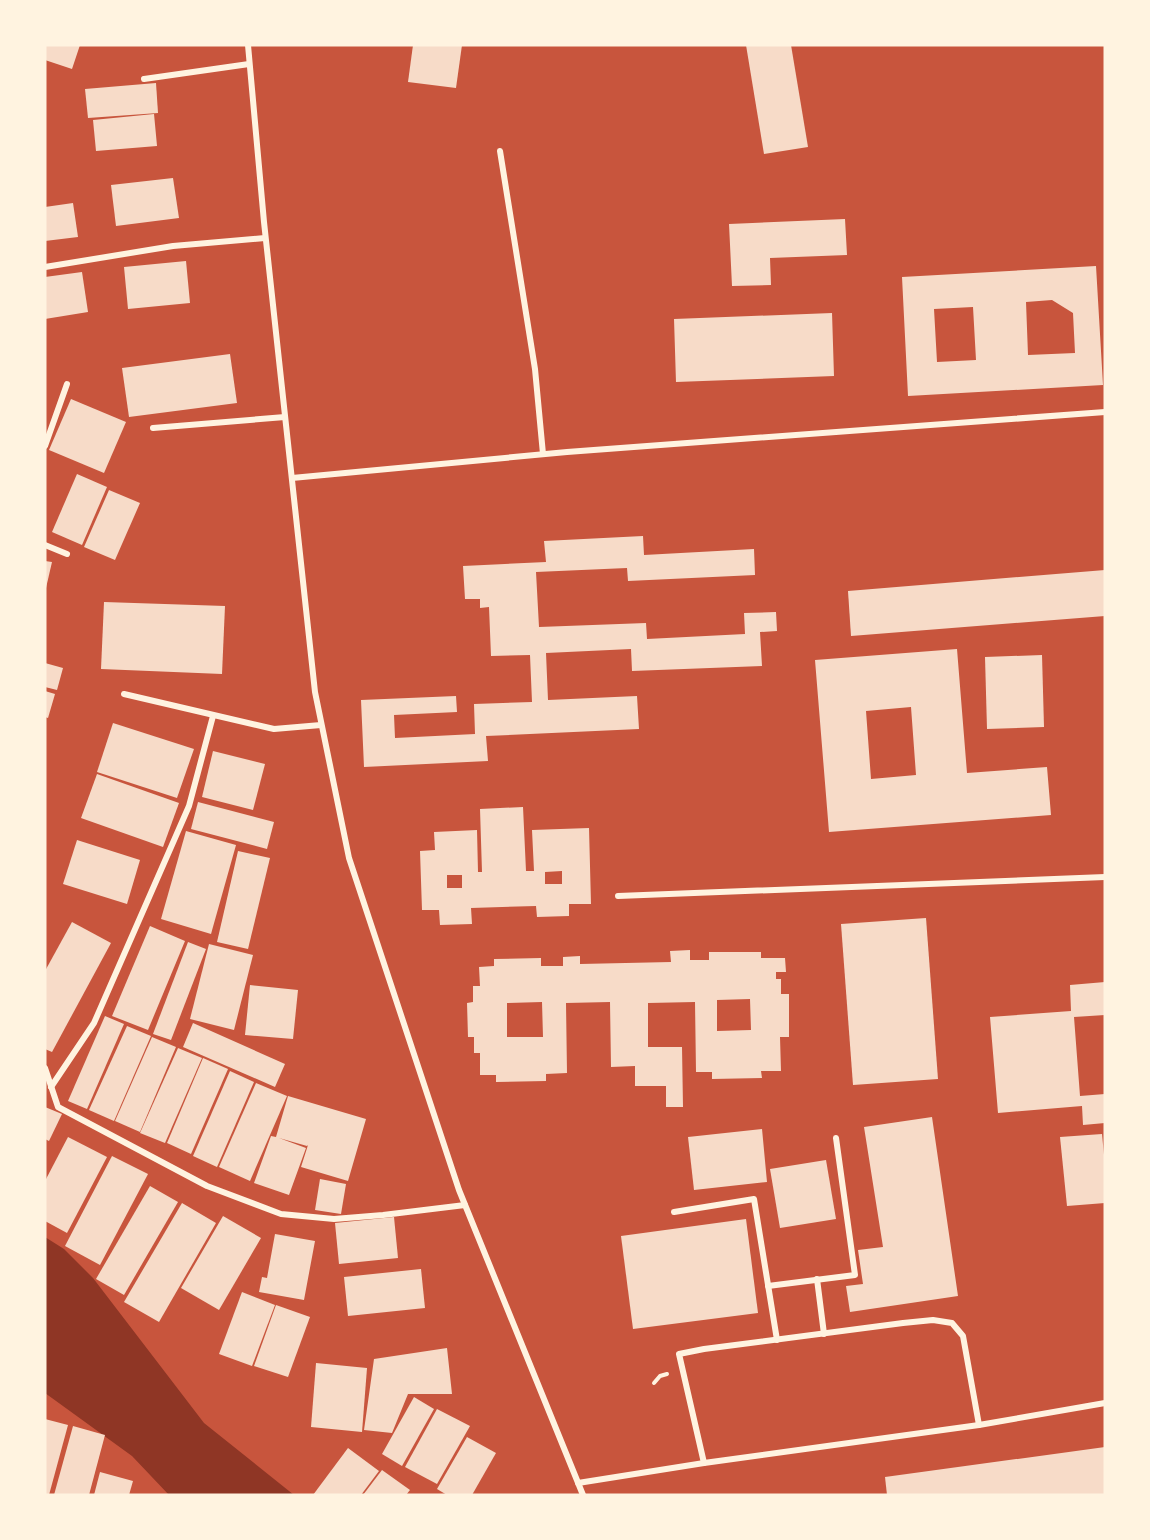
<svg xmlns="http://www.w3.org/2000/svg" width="1150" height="1540" font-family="'Roboto Condensed',sans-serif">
  <rect width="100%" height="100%" fill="#c8553d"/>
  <path fill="#8f3625" d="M45,1237L64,1249L93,1278L204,1423L294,1495H169L132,1456L45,1393Z"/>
  <g fill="#f7dbc8" fill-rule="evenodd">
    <path d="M45,45H80L72,69L45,60Z"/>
    <path d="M413,45H462L456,88L408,82Z"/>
    <path d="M746,45H791L808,147L764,154Z"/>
    <path d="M156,83L158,113L88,118L85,89Z"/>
    <path d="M154,114L157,146L96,151L93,120Z"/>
    <path d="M173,178L179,218L116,226L111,185Z"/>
    <path d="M73,203L78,237L45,241V207Z"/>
    <path d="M845,219L847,255L770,258L771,285L732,286L729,224Z"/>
    <path d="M186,261L190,303L128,309L124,267Z"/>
    <path d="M1096,266L1103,385L908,396L902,277ZM1052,300L1073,313L1075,353L1028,355L1026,302ZM973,307L976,360L937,362L934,309Z"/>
    <path d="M82,272L88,312L45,319V277Z"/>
    <path d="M832,313L834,376L676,382L674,319Z"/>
    <path d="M230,354L237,403L129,417L122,368Z"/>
    <path d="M71,399L126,422L104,473L49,450Z"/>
    <path d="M77,474L107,487L82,545L52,532Z"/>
    <path d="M109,490L140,503L115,560L84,547Z"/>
    <path d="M643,536L644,555L754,549L755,575L628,581L627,568L536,572L539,627L646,623L647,639L745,634L744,613L776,612L777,631L760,632L762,666L632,671L631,649L546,653L548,700L637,696L639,729L486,736L488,761L364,767L361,700L456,696L457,712L394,715L395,738L475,734L474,704L532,702L530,655L491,656L489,607L480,608V599H465L463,566L546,562L544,541Z"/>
    <path d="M45,561L52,562L46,588H45Z"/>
    <path d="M1105,570V616L851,636L848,591Z"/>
    <path d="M104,602L225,606L222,674L101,669Z"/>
    <path d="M957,649L967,773L1047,767L1051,815L829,832L815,660ZM911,707L916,775L871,779L866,711Z"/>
    <path d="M1042,655L1044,727L987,729L985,657Z"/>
    <path d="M45,663L63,668L57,690L45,687Z"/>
    <path d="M45,691L55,694L48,718L45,717Z"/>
    <path d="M113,723L194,749L177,798L97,772Z"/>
    <path d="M213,751L265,764L253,810L202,797Z"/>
    <path d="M97,774L179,803L163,847L81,818Z"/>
    <path d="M198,802L274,822L267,849L191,829Z"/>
    <path d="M523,807L526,871H534L532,830L589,828L591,904H569V916L537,917L536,906L471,908L472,924L440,925L439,910H422L420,851L435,850L434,832L477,830L478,872H482L480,809ZM562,871V884H545V872ZM447,875H462V888H447Z"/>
    <path d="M186,831L236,845L211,934L161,919Z"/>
    <path d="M77,840L140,860L127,904L63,884Z"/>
    <path d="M238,851L270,858L248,949L217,942Z"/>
    <path d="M926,918L938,1079L853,1085L841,924Z"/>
    <path d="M72,922L111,943L52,1052L45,1049V971Z"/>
    <path d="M150,926L185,941L148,1030L112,1016Z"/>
    <path d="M188,942L206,949L171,1040L153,1034Z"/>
    <path d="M209,944L253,955L234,1030L190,1019Z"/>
    <path d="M690,950V960H709V952H761V958H785L786,972H776V979H781V994H789V1037H780L781,1071H761L762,1078L712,1079V1072H696L695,1002L648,1003V1047H682L683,1107H666V1086H635V1066L611,1067L610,1002L566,1003L567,1073L546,1074V1081L496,1082V1075H480V1053H474V1037H468L467,1003L473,1002V986H480L479,967L494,966V959L541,958V966H563V957L580,956V964L671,962L670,951ZM750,999L751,1030L717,1031V1000ZM542,1002L543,1037H507V1003Z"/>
    <path d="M1105,982V1015L1074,1017L1080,1096L1105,1094V1123L1083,1125L1082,1106L998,1113L990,1017L1071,1011L1070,985Z"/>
    <path d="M250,985L298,990L293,1039L245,1035Z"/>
    <path d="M105,1016L124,1024L87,1109L68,1101Z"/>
    <path d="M193,1023L285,1064L275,1087L183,1047Z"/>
    <path d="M127,1026L151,1036L114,1121L89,1110Z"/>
    <path d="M152,1037L176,1047L140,1132L115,1121Z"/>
    <path d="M178,1048L202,1058L165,1143L140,1133Z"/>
    <path d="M203,1058L228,1069L191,1154L167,1143Z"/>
    <path d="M230,1071L254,1082L217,1167L193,1156Z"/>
    <path d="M256,1083L287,1096L250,1181L219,1167Z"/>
    <path d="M288,1096L366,1119L348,1181L301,1167L308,1145L307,1146L279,1138L306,1148L289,1195L254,1183L271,1136L276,1137Z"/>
    <path d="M45,1107L62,1114L49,1141L45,1139Z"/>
    <path d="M932,1117L958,1296L850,1312L846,1286L863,1284L858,1250L883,1247L864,1127Z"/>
    <path d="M762,1129L767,1182L694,1190L688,1137Z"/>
    <path d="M1102,1134L1105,1165V1203L1067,1206L1060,1137Z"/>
    <path d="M68,1137L107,1157L67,1233L45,1221V1181Z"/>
    <path d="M112,1156L148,1174L100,1265L65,1246Z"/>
    <path d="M826,1160L836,1219L780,1228L770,1169Z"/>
    <path d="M320,1179L346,1184L341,1214L315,1210Z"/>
    <path d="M150,1186L178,1202L124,1295L96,1279Z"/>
    <path d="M182,1203L216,1223L159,1322L124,1302Z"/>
    <path d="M223,1216L261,1238L219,1310L181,1288Z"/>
    <path d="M394,1217L398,1258L339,1264L335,1223Z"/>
    <path d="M746,1219L758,1313L633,1329L621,1236Z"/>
    <path d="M275,1234L315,1241L304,1300L259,1292L262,1277L267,1278Z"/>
    <path d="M421,1269L425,1308L348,1316L344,1277Z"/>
    <path d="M242,1292L275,1305L252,1366L219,1354Z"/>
    <path d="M276,1305L310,1317L288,1377L254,1366Z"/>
    <path d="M447,1348L452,1394H408L392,1433L364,1430L374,1359Z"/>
    <path d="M316,1363L367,1368L362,1432L311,1427Z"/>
    <path d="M414,1397L434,1409L402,1466L382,1454Z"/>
    <path d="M437,1409L470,1426L437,1484L405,1467Z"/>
    <path d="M45,1419L68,1425L49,1495H45Z"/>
    <path d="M73,1426L105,1435L89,1495H54Z"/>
    <path d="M467,1437L496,1453L472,1495H447L437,1489Z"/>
    <path d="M1105,1447V1495H887L885,1477Z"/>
    <path d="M348,1448L379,1471L361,1495H313Z"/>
    <path d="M382,1470L410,1490L406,1495H363Z"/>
    <path d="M100,1472L133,1481L129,1495H94Z"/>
  </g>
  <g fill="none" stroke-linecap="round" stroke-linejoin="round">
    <path stroke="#fff3e0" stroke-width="4" d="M654,1383L660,1376L667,1374"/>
    <g stroke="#fff3e0" stroke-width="6">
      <path d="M248,45L264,222L315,692L349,858L459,1190L583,1495"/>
      <path d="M144,79L249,64"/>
      <path d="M500,151L535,369L543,454"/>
      <path d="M45,267L173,246L265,238"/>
      <path d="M153,428L285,417"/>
      <path d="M45,446L67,384"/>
      <path d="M292,478L567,452L1105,412"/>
      <path d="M45,545L67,554"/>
      <path d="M124,694L274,729L321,725"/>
      <path d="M618,896L1105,877"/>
      <path d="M45,1068L58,1107L207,1186L281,1214L334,1219L383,1215L465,1205"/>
      <path d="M51,1087L94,1023L189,806L213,716"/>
      <path d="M674,1212L754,1199L777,1340"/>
      <path d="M817,1279L824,1334"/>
      <path d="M768,1286L855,1275L836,1138"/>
      <path d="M704,1463L679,1354L704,1349L903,1323L933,1320L952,1323L963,1336L979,1425"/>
      <path d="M578,1483L704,1463L979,1425L1105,1403"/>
    </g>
  </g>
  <rect width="1150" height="1540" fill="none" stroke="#fff3e0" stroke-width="93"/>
</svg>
